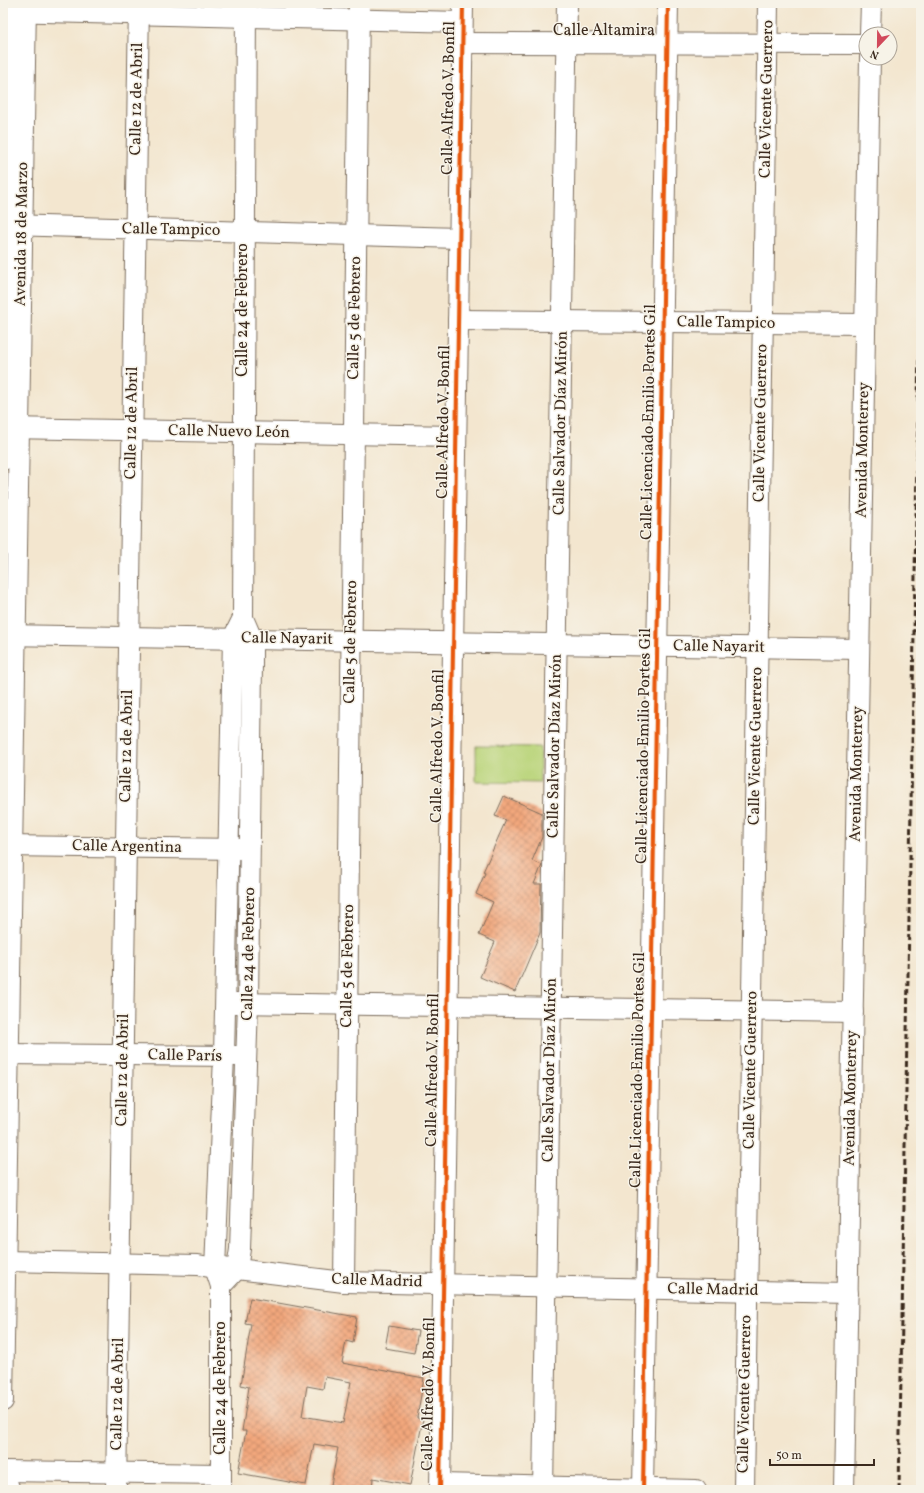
<svg xmlns="http://www.w3.org/2000/svg" width="924" height="1493" font-family="Vollkorn,serif">
  <defs>
    <pattern id="building-cross-hatch" width="8" height="8" patternUnits="userSpaceOnUse"><rect width="8" height="8" fill="#f2a77d"/><path d="M0 0l8 8M0 8l8-8" fill="none" stroke="#c58866"/></pattern>
  </defs>
  <rect width="100%" height="100%" fill="#f7f3e8"/>
  <filter id="ink" filterUnits="userSpaceOnUse"><feTurbulence type="fractalNoise" baseFrequency=".025" numOctaves="2"/><feDisplacementMap in="SourceGraphic" scale="8" xChannelSelector="R" yChannelSelector="G"/><feConvolveMatrix kernelMatrix="1 2 1 2 8 2 1 2 1" color-interpolation-filters="sRGB"/></filter>
  <filter id="wash" filterUnits="userSpaceOnUse"><feTurbulence type="fractalNoise" baseFrequency=".012" numOctaves="4" result="noise"/><feDisplacementMap in="SourceGraphic" scale="16" xChannelSelector="R" yChannelSelector="G"/><feGaussianBlur stdDeviation="0.9" result="paint"/><feColorMatrix in="noise" values="0 0 0 0 0 0 0 0 0 0 0 0 0 0 0 0 0 1.4 0 .05"/><feComposite in="paint" operator="in"/></filter>
  <g filter="url(#wash)">
    <rect width="100%" height="100%" fill="#f3e6cf"/>
    <path fill="#b9d479" stroke="#7a7f4c" d="M476,746L540,747V783L476,782Z"/>
    <g id="blocks">
      <g fill="url(#building-cross-hatch)" fill-rule="evenodd">
        <path d="M504,796L542,813V837L532,861L542,865L534,884H541L540,933L515,992L480,977L495,942L479,935L493,902L476,894L485,873L483,872L506,820L495,816Z"/>
        <path d="M250,1298L357,1317L353,1343L346,1341L342,1363L424,1378L417,1418L423,1419L410,1485L373,1478L372,1490H330L338,1448L314,1444L306,1485L238,1473L246,1431H242L249,1387L241,1385L251,1324L245,1323ZM325,1377L351,1382L343,1423L302,1416L307,1386L323,1389Z"/>
        <path d="M389,1326L418,1331L414,1353L385,1348Z"/>
      </g>
    </g>
  </g>
  <g filter="url(#ink)">
    <use href="#blocks" fill-opacity="0" stroke="#7b6c5c" stroke-width="1"/>
    <g fill="none" stroke-linecap="round" stroke-linejoin="round">
      <g stroke="#7b6c5c" stroke-width="22">
        <g id="minor">
          <path d="M3,11L462,22"/>
          <path d="M870,34L871,3"/>
          <path d="M462,43L866,44"/>
          <path d="M9,225L459,238"/>
          <path d="M458,320L865,324"/>
          <path d="M7,428L455,436"/>
          <path d="M3,460L11,3"/>
          <path d="M3,635L859,649"/>
          <path d="M3,846L241,849"/>
          <path d="M235,1003L853,1012"/>
          <path d="M3,1054L237,1056"/>
          <path d="M3,1261L198,1265L215,1268L237,1269L344,1282L848,1293"/>
          <path d="M344,1282L359,3"/>
          <path d="M221,1286L237,1269L240,1249L248,1003L252,663V639L243,618L246,3"/>
          <path d="M3,1401L26,3"/>
          <path d="M3,1471L221,1474"/>
          <path d="M3,1472L10,1490"/>
          <path d="M440,1484L696,1490"/>
          <path d="M116,1490L139,3"/>
          <path d="M221,1490V1286L215,1268L224,1056L233,638L243,618"/>
          <path d="M440,1490L463,3"/>
          <path d="M543,1490L567,3"/>
          <path d="M643,1490L668,3"/>
          <path d="M744,1490L768,3"/>
          <path d="M844,1490L870,58"/>
        </g>
      </g>
      <use href="#minor" stroke="#fff" stroke-width="20"/>
      <path stroke="#3b2a1e" stroke-width="3" stroke-dasharray="6 3" stroke-linecap="butt" d="M899,1490L921,233"/>
      <g stroke="#f7f3e8" stroke-width="6">
        <g id="cycleway">
          <path d="M440,1490L463,3"/>
          <path d="M643,1490L668,3"/>
        </g>
      </g>
      <use href="#cycleway" stroke="#e8590c" stroke-width="4"/>
    </g>
  </g>
  <g text-anchor="middle" dominant-baseline="central" stroke-width="3" stroke-linejoin="round" paint-order="stroke">
    <g font-size="16" fill="#3b2a1e" stroke="#f7f3e8">
      <text x="604" y="31">Calle Altamira</text>
      <text transform="translate(449 98) rotate(-89)">Calle Alfredo V. Bonfil</text>
      <text transform="translate(137 99) rotate(-89)">Calle 12 de Abril</text>
      <text transform="translate(767 99) rotate(-89)">Calle Vicente Guerrero</text>
      <text transform="translate(171 230) rotate(1)">Calle Tampico</text>
      <text transform="translate(22 234) rotate(-89)">Avenida 18 de Marzo</text>
      <text transform="translate(243 310) rotate(-90)">Calle 24 de Febrero</text>
      <text transform="translate(355 318) rotate(-89)">Calle 5 de Febrero</text>
      <text transform="translate(726 323) rotate(1)">Calle Tampico</text>
      <text transform="translate(444 422) rotate(-89)">Calle Alfredo V. Bonfil</text>
      <text transform="translate(649 422) rotate(-89)">Calle Licenciado Emilio Portes Gil</text>
      <text transform="translate(132 423) rotate(-89)">Calle 12 de Abril</text>
      <text transform="translate(561 423) rotate(-89)">Calle Salvador Díaz Mirón</text>
      <text transform="translate(761 423) rotate(-89)">Calle Vicente Guerrero</text>
      <text transform="translate(229 432) rotate(1)">Calle Nuevo León</text>
      <text transform="translate(863 450) rotate(-89)">Avenida Monterrey</text>
      <text transform="translate(287 639) rotate(1)">Calle Nayarit</text>
      <text transform="translate(351 642) rotate(-89)">Calle 5 de Febrero</text>
      <text transform="translate(719 647) rotate(1)">Calle Nayarit</text>
      <text transform="translate(127 746) rotate(-89)">Calle 12 de Abril</text>
      <text transform="translate(438 746) rotate(-89)">Calle Alfredo V. Bonfil</text>
      <text transform="translate(555 746) rotate(-89)">Calle Salvador Díaz Mirón</text>
      <text transform="translate(644 746) rotate(-89)">Calle Licenciado Emilio Portes Gil</text>
      <text transform="translate(756 746) rotate(-89)">Calle Vicente Guerrero</text>
      <text transform="translate(857 774) rotate(-89)">Avenida Monterrey</text>
      <text transform="translate(127 847) rotate(1)">Calle Argentina</text>
      <text transform="translate(249 954) rotate(-89)">Calle 24 de Febrero</text>
      <text transform="translate(348 966) rotate(-89)">Calle 5 de Febrero</text>
      <text transform="translate(185 1056) rotate(1)">Calle París</text>
      <text transform="translate(123 1070) rotate(-89)">Calle 12 de Abril</text>
      <text transform="translate(433 1070) rotate(-89)">Calle Alfredo V. Bonfil</text>
      <text transform="translate(550 1070) rotate(-89)">Calle Salvador Díaz Mirón</text>
      <text transform="translate(638 1070) rotate(-89)">Calle Licenciado Emilio Portes Gil</text>
      <text transform="translate(751 1070) rotate(-89)">Calle Vicente Guerrero</text>
      <text transform="translate(851 1098) rotate(-89)">Avenida Monterrey</text>
      <text transform="translate(377 1281) rotate(2)">Calle Madrid</text>
      <text transform="translate(713 1290) rotate(1)">Calle Madrid</text>
      <text transform="translate(221 1388) rotate(-90)">Calle 24 de Febrero</text>
      <text transform="translate(118 1394) rotate(-89)">Calle 12 de Abril</text>
      <text transform="translate(429 1394) rotate(-89)">Calle Alfredo V. Bonfil</text>
      <text transform="translate(745 1394) rotate(-89)">Calle Vicente Guerrero</text>
    </g>
  </g>
  <rect width="924" height="1493" fill="none" stroke="#f7f3e8" stroke-width="16"/>
  <g transform="translate(878 46) rotate(202)"><circle r="19" fill="#f7f3e8" stroke="#aca397"/>
  <path d="M0-3L7 15L0 10L-7 15Z" fill="#d1495b"/>
  <text y="-6" font-size="11" font-weight="bold" text-anchor="middle" fill="#3b2a1e">N</text>
  </g>
  <path d="M770 1459v6h104v-6" fill="none" stroke="#3b2a1e" stroke-width="2"/>
  <text x="776" y="1459" font-size="12" fill="#3b2a1e" stroke="#f7f3e8" stroke-width="3" paint-order="stroke">50 m</text>
</svg>
